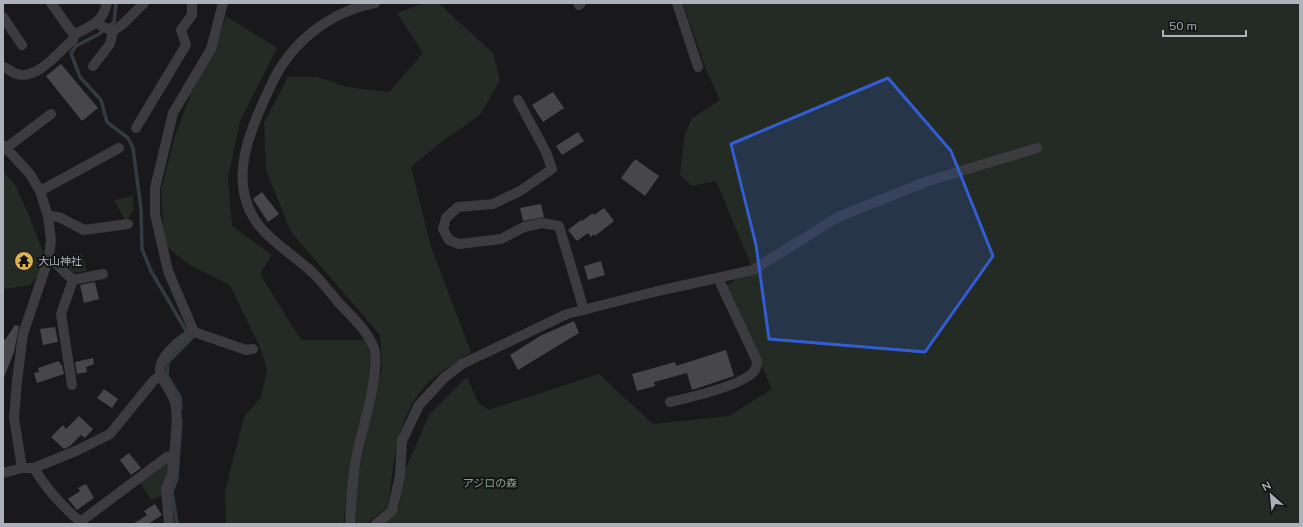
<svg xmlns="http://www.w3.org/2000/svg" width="1303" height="527" font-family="Mulish,'Noto Sans JP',sans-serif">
  <rect width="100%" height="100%" fill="#19191b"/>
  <g fill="#242b25">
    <path d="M425,3H438L493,53L500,80L480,115L444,140L411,167L431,247L471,352C457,362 438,372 426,385C395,419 394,464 388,507L366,524H353L357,483L369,421L382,368L380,335L291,232L266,170L264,123L288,77H317L347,87L389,92L423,53L397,13Z"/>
    <path d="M683,3H1300V524H382L399,507L405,470L429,415L467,377L478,402L488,410L599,374L653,424L729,416L772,389L725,286L753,270L716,181L692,186L680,175L684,139L691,119L720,100L706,70Z"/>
    <path d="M226,16L277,48L240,121L228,178L232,226L272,255L260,274L301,340H367L372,366L354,449L343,524H226L225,491L244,417L261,397L267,370L261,350L230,285L188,264L164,244L161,190L175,136L191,93L216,48Z"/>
    <path d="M3,171L15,185L28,213L45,257L39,274L30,285L3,289Z"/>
    <path d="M133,196V211L126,222L114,200Z"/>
    <path d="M82,253L87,271L73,273L58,256Z"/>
    <path d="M170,461C170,474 164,484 161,496L152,500L139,482L162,465Z"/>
  </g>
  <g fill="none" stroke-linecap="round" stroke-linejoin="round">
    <g stroke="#333a40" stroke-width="3.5">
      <path d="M116,3L114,22L99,34L76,46L71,53L80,77L101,100L107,122L128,138L133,148L141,209L142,249L151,271L191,339L168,362L167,376L180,397L181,408"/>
      <path d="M177,524L172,492L177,478L181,420"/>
    </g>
  </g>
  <g fill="#47474b">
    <path d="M61,64L98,108L82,121L46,76Z"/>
    <path d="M553,92L564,108L543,122L532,105Z"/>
    <path d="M578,132L584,141L562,155L556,146Z"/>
    <path d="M635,159L659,176L645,196L621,178Z"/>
    <path d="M262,192L279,214L268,222L253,199Z"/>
    <path d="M541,204L544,217L523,221L520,208Z"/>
    <path d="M604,208L614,221L595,236L594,234L591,237L588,233L577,241L568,230L581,220L582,221L593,213L594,215Z"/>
    <path d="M601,261L605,275L588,280L584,266Z"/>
    <path d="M95,282L99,299L84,303L80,285Z"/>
    <path d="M574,321L579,333L518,370L510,355L540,336Z"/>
    <path d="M15,325L19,326L14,352L3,380V340H5Z"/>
    <path d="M55,327L58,342L43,345L40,329Z"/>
    <path d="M726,350L734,376L692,390L687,373L654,382L655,386L637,391L632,374L675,362L676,366Z"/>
    <path d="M93,358L94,364L86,367L87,372L77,374L75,362Z"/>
    <path d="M59,361L61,365H62L64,374L37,383L34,373L39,372L38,368Z"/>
    <path d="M104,389L118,399L112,408L97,398Z"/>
    <path d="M79,416L93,429L85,438L81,435L70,446L64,449L51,437L63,425L66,429Z"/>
    <path d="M129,453L141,468L131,475L120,460Z"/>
    <path d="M86,484L94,498L77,510L68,499L80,491L78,488Z"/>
    <path d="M155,504L162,515L148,524H133L147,515L144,511Z"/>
  </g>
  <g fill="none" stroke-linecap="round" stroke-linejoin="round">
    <g stroke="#3b3b40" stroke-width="10">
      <path d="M51,3L74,35C91,25 102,24 107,3"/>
      <path d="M578,3L579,5L581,3"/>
      <path d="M677,3L698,67"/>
      <path d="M3,17L22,45"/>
      <path d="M98,21L101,26L113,31L123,24L144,3"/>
      <path d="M93,66L110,44L113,31"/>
      <path d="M3,67C8,68 12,73 17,74C37,81 59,51 73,40L74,35"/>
      <path d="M518,100L546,152L552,169L520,191L493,204L458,207L446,218L443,229L449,240L459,244L501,239L524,227L542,223L559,226L584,310"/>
      <path d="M136,128L186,45L181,30L192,15V3"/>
      <path d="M3,145L30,174L40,191L48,216L51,240L49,257L23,334L17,381L14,418L22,468H34L78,450L110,434L154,380L161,376"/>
      <path d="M6,148L51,114"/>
      <path d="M40,191L119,148"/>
      <path d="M48,216L59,217L84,230L128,224"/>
      <path d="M49,257L73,280L61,314L72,385"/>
      <path d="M73,280L103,274"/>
      <path d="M194,332L246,350L253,349"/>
      <path d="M670,402C688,398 745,385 755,370C756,368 757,364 757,361L718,278"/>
      <path d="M174,456C175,440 178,423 176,407C174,394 166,387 161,376C154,359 181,339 194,332L168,271L155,214V188L173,113L211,49L223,3"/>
      <path d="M34,468C46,489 64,508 83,524"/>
      <path d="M3,473L22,468"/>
      <path d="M81,523L84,519L167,457L174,456L172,474L166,489L169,524"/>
      <path d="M350,524C351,501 352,477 357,454C362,430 381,369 374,348C367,330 352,317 339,303C330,292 321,281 312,272C294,255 269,241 255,220C227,177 252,127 271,85C291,42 329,12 375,3"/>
      <path d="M376,524L392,511L400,476L402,441L419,405L444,378L462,364L567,314L658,291L753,270L838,217L928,181L1037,148"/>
    </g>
  </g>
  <path fill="#335dd3" fill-opacity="0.2" stroke="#335dd3" stroke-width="3" stroke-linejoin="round" d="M888,78L951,151L993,256L925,352L769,339L756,245L731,144Z"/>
  <defs>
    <g id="temple-disc" transform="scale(1)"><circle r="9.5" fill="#ddb14f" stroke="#141416"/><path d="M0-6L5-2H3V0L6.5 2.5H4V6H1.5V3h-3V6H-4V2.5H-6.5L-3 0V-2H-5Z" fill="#111"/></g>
  </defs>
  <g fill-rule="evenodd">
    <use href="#temple-disc" x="24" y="261"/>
  </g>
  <g text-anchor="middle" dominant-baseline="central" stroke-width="4" stroke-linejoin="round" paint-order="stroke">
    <g font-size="11" fill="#adb1b9" stroke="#141416" text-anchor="start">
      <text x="38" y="261">大山神社</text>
    </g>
    <g font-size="11" fill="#87a289" stroke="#141416">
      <text x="490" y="483">アジロの森</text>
    </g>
  </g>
  <rect width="1303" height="527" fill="none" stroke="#adb1b9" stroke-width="8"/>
  <g transform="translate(1271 495) rotate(333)" stroke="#141416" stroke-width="3" paint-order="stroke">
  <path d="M0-3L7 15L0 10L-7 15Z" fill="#adb1b9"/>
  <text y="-6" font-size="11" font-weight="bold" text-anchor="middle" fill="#adb1b9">N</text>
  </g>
  <path d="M1163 30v6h83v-6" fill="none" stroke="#adb1b9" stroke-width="2"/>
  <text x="1169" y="30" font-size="12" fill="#adb1b9" stroke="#141416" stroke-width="3" paint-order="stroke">50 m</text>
</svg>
